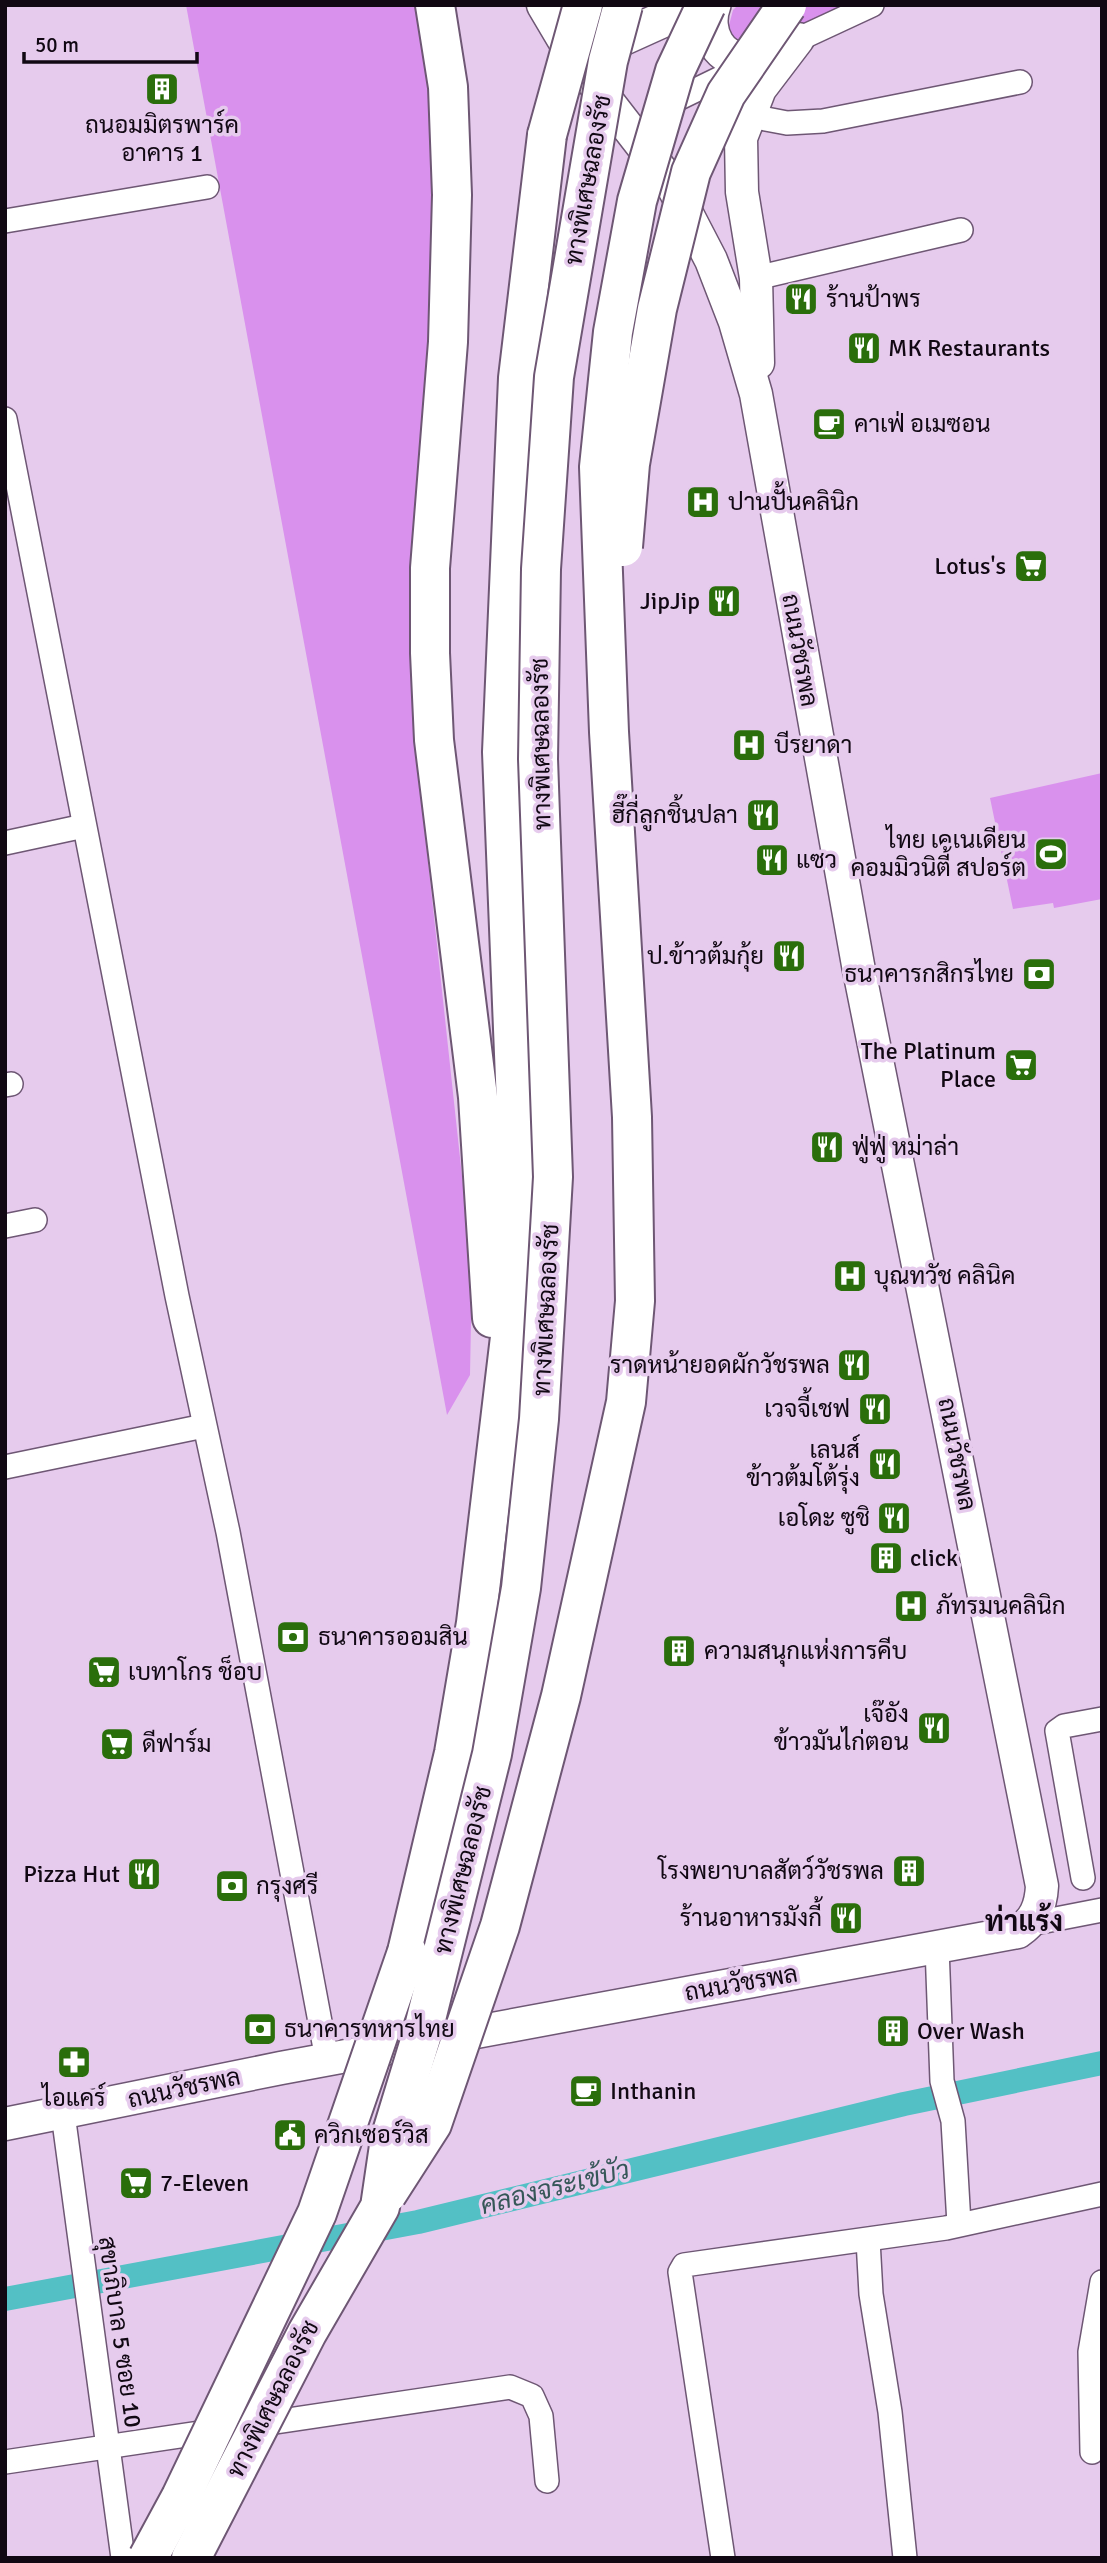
<svg xmlns="http://www.w3.org/2000/svg" width="1107" height="2563" font-family="Signika,Sarabun,sans-serif">
  <rect width="100%" height="100%" fill="#e6cbed"/>
  <g fill="#d991ed">
    <path d="M186,5H426L439,254L423,413L410,605L417,759L472,1269L470,1375L447,1415Z"/>
    <path d="M738,5H850L793,36L738,44L728,29L733,10Z"/>
    <path d="M1102,773V899L1054,908L1053,903L1013,909L990,798Z"/>
  </g>
  <g fill="none" stroke-linecap="round" stroke-linejoin="round">
    <path stroke="#53c0c5" stroke-width="24" d="M5,2299L418,2222L904,2104L1102,2063"/>
    <g stroke="#6e5774" stroke-width="26">
      <g id="minor">
        <path d="M786,45L872,5"/>
        <path d="M661,107L737,70"/>
        <path d="M750,116L787,123L823,121L1020,82"/>
        <path d="M5,221L207,187"/>
        <path d="M756,278L961,230"/>
        <path d="M5,419L177,1296L228,1532L327,2059"/>
        <path d="M5,843L84,826"/>
        <path d="M5,1085L11,1084"/>
        <path d="M5,1226L35,1220"/>
        <path d="M5,1467L204,1426"/>
        <path d="M1083,1878L1057,1731L1064,1726L1102,1719"/>
        <path d="M1030,1924L1102,1910"/>
        <path d="M937,1947L942,2081L953,2121L959,2224"/>
        <path d="M63,2114L123,2558"/>
        <path d="M868,2240L871,2294L890,2412L905,2558"/>
        <path d="M1092,2452L1090,2352L1102,2282"/>
        <path d="M5,2462L510,2387L532,2396L541,2416L547,2481"/>
        <path d="M723,2558L680,2272L684,2265L946,2228L1102,2194"/>
      </g>
    </g>
    <g stroke="#6e5774" stroke-width="35">
      <g id="secondary">
        <path d="M758,363L756,278L742,192L741,138L760,89L798,39"/>
        <path d="M5,2124L281,2068L1018,1932C1035,1921 1041,1906 1042,1886L858,965L756,394L735,322L711,260L671,183L575,59L543,5"/>
      </g>
    </g>
    <g stroke="#6e5774" stroke-width="38">
      <g id="primary">
        <path d="M713,5C703,30 719,65 751,59C758,58 766,54 772,52"/>
        <path d="M591,52L695,5"/>
      </g>
    </g>
    <g stroke="#6e5774" stroke-width="42">
      <g id="motorway">
        <path d="M435,5L448,87L452,195L448,342L430,568V653L434,740L478,1097L492,1318"/>
        <path d="M407,1952L454,1753L476,1623L515,1295L516,1104L502,752L518,378L547,135"/>
      </g>
    </g>
    <use href="#minor" stroke="#fff" stroke-width="23"/>
    <use href="#secondary" stroke="#fff" stroke-width="32"/>
    <use href="#primary" stroke="#fff" stroke-width="35"/>
    <use href="#motorway" stroke="#fff" stroke-width="38"/>
    <g stroke="#6e5774" stroke-width="42" stroke-linecap="butt">
      <g id="motorway-bridge">
        <path d="M547,135L583,5"/>
        <path d="M623,547L630,464L657,309L691,172L726,94L787,5"/>
        <path d="M387,2194L432,2124L500,1926L561,1696L626,1402L635,1301L632,1117L609,732L599,467L613,332L637,201L675,71L706,5"/>
        <path d="M148,2558L181,2497L317,2213L407,1952"/>
        <path d="M191,2558L307,2333L380,2207L390,2139L423,2031L492,1754L521,1588L539,1419L553,1177L538,759L541,569L554,377L608,61L623,5"/>
      </g>
    </g>
    <use href="#motorway-bridge" stroke="#fff" stroke-width="38"/>
  </g>
  <defs>
    <g id="building-square" transform="scale(1.75)"><rect x="-9" y="-9" width="18" height="18" rx="4" fill="#2a6e0b" stroke="#e6cbed"/><path d="M-4-6H4V6H1V3H-1V6H-4ZM-2.5-4.3h1.7v1.8h-1.7ZM.8-4.3h1.7v1.8H.8ZM-2.5-1h1.7V.8h-1.7ZM.8-1h1.7V.8H.8Z" fill="#fff"/></g>
    <g id="restaurant-square" transform="scale(1.75)"><rect x="-9" y="-9" width="18" height="18" rx="4" fill="#2a6e0b" stroke="#e6cbed"/><path d="M-5-6h1v4h1v-4h1v4h1v-4h1v5L-1.5 .5V6h-2V.5L-5-1ZM5-6V6H3V1.5H1.5Q1.5-4 5-6Z" fill="#fff"/></g>
    <g id="cafe-square" transform="scale(1.75)"><rect x="-9" y="-9" width="18" height="18" rx="4" fill="#2a6e0b" stroke="#e6cbed"/><path d="M-5.5-4.5H6V0H3Q3 3.5 0 3.5H-2.5Q-5.5 3.5-5.5 0ZM3-3.2v2h1.7v-2ZM-6 4.5H4V6H-6Z" fill="#fff"/></g>
    <g id="hospital-square" transform="scale(1.75)"><rect x="-9" y="-9" width="18" height="18" rx="4" fill="#2a6e0b" stroke="#e6cbed"/><path d="M-5-5h3v3.5h4V-5h3V5h-3V1.5h-4V5h-3Z" fill="#fff"/></g>
    <g id="supermarket-square" transform="scale(1.75)"><rect x="-9" y="-9" width="18" height="18" rx="4" fill="#2a6e0b" stroke="#e6cbed"/><path d="M-6-5.5h2.5l.6 2H6L4.5 2H-2.5L-4.4-4H-6ZM-1.5 3.2a1.3 1.3 0 1 0 .1 0ZM3 3.2a1.3 1.3 0 1 0 .1 0Z" fill="#fff"/></g>
    <g id="stadium-square" transform="scale(1.75)"><rect x="-9" y="-9" width="18" height="18" rx="4" fill="#2a6e0b" stroke="#e6cbed"/><path d="M0-5a6.5 5 0 1 0 0 10a6.5 5 0 1 0 0-10ZM-3.5-1.8h7v3.6h-7Z" fill="#fff"/></g>
    <g id="bank-square" transform="scale(1.75)"><rect x="-9" y="-9" width="18" height="18" rx="4" fill="#2a6e0b" stroke="#e6cbed"/><path d="M-6-4H6V4H-6ZM0-2.3a2.3 2.3 0 1 0 0 4.6a2.3 2.3 0 1 0 0-4.6Z" fill="#fff"/></g>
    <g id="pharmacy-square" transform="scale(1.75)"><rect x="-9" y="-9" width="18" height="18" rx="4" fill="#2a6e0b" stroke="#e6cbed"/><path d="M-2-6h4v4h4v4h-4v4h-4v-4h-4v-4h4Z" fill="#fff"/></g>
    <g id="civic-square" transform="scale(1.75)"><rect x="-9" y="-9" width="18" height="18" rx="4" fill="#2a6e0b" stroke="#e6cbed"/><path d="M-.6-6.5H3V-4.5H.6V-3L4-1V1h2V6H-6V1h2V-1L-.6-3ZM-1.2 2.5V6h2.4V2.5Z" fill="#fff"/></g>
  </defs>
  <g fill-rule="evenodd">
    <use href="#building-square" x="162" y="89"/>
    <use href="#restaurant-square" x="801" y="299"/>
    <use href="#restaurant-square" x="864" y="348"/>
    <use href="#cafe-square" x="829" y="424"/>
    <use href="#hospital-square" x="703" y="502"/>
    <use href="#supermarket-square" x="1031" y="566"/>
    <use href="#restaurant-square" x="724" y="601"/>
    <use href="#hospital-square" x="749" y="745"/>
    <use href="#restaurant-square" x="763" y="815"/>
    <use href="#stadium-square" x="1051" y="854"/>
    <use href="#restaurant-square" x="772" y="860"/>
    <use href="#restaurant-square" x="789" y="956"/>
    <use href="#bank-square" x="1039" y="974"/>
    <use href="#supermarket-square" x="1021" y="1065"/>
    <use href="#restaurant-square" x="827" y="1147"/>
    <use href="#hospital-square" x="850" y="1276"/>
    <use href="#restaurant-square" x="854" y="1365"/>
    <use href="#restaurant-square" x="875" y="1409"/>
    <use href="#restaurant-square" x="885" y="1464"/>
    <use href="#restaurant-square" x="894" y="1518"/>
    <use href="#building-square" x="886" y="1558"/>
    <use href="#hospital-square" x="911" y="1606"/>
    <use href="#bank-square" x="293" y="1637"/>
    <use href="#building-square" x="679" y="1651"/>
    <use href="#supermarket-square" x="104" y="1672"/>
    <use href="#restaurant-square" x="934" y="1728"/>
    <use href="#supermarket-square" x="117" y="1744"/>
    <use href="#building-square" x="909" y="1871"/>
    <use href="#restaurant-square" x="144" y="1874"/>
    <use href="#bank-square" x="232" y="1886"/>
    <use href="#restaurant-square" x="846" y="1918"/>
    <use href="#bank-square" x="260" y="2029"/>
    <use href="#building-square" x="893" y="2031"/>
    <use href="#pharmacy-square" x="74" y="2062"/>
    <use href="#cafe-square" x="586" y="2091"/>
    <use href="#civic-square" x="290" y="2135"/>
    <use href="#supermarket-square" x="136" y="2183"/>
  </g>
  <g text-anchor="middle" dominant-baseline="central" stroke-width="7" stroke-linejoin="round" paint-order="stroke">
    <g font-size="24" fill="#110813" stroke="#e6cbed" text-anchor="start">
      <text x="162" y="125" text-anchor="middle">ถนอมมิตรพาร์ค<tspan x="162" dy="28">อาคาร 1</tspan></text>
      <text x="826" y="299">ร้านป้าพร</text>
      <text x="888" y="348">MK Restaurants</text>
      <text x="854" y="424">คาเฟ่ อเมซอน</text>
      <text x="728" y="502">ปานปั้นคลินิก</text>
      <text x="1006" y="566" text-anchor="end">Lotus's</text>
      <text x="700" y="601" text-anchor="end">JipJip</text>
      <text x="774" y="745">บีรยาดา</text>
      <text x="738" y="815" text-anchor="end">ฮี๊กี่ลูกชิ้นปลา</text>
      <text x="1026" y="840" text-anchor="end">ไทย เคเนเดียน<tspan x="1026" dy="28">คอมมิวนิตี้ สปอร์ต</tspan></text>
      <text x="796" y="860">แซว</text>
      <text x="764" y="956" text-anchor="end">ป.ข้าวต้มกุ้ย</text>
      <text x="1014" y="974" text-anchor="end">ธนาคารกสิกรไทย</text>
      <text x="996" y="1051" text-anchor="end">The Platinum<tspan x="996" dy="28">Place</tspan></text>
      <text x="852" y="1147">ฟู่ฟู่ หม่าล่า</text>
      <text x="874" y="1276">บุณทวัช คลินิค</text>
      <text x="830" y="1365" text-anchor="end">ราดหน้ายอดผักวัชรพล</text>
      <text x="850" y="1409" text-anchor="end">เวจจี้เชฟ</text>
      <text x="860" y="1450" text-anchor="end">เลนส์<tspan x="860" dy="28">ข้าวต้มโต้รุ่ง</tspan></text>
      <text x="870" y="1518" text-anchor="end">เอโดะ ซูชิ</text>
      <text x="910" y="1558">click</text>
      <text x="936" y="1606">ภัทรมนคลินิก</text>
      <text x="318" y="1637">ธนาคารออมสิน</text>
      <text x="704" y="1651">ความสนุกแห่งการคีบ</text>
      <text x="128" y="1672">เบทาโกร ช็อบ</text>
      <text x="909" y="1714" text-anchor="end">เจ๊อัง<tspan x="909" dy="28">ข้าวมันไก่ตอน</tspan></text>
      <text x="142" y="1744">ดีฟาร์ม</text>
      <text x="884" y="1871" text-anchor="end">โรงพยาบาลสัตว์วัชรพล</text>
      <text x="120" y="1874" text-anchor="end">Pizza Hut</text>
      <text x="256" y="1886">กรุงศรี</text>
      <text x="822" y="1918" text-anchor="end">ร้านอาหารมังกี้</text>
      <text x="284" y="2029">ธนาคารทหารไทย</text>
      <text x="917" y="2031">Over Wash</text>
      <text x="610" y="2091">Inthanin</text>
      <text x="74" y="2098" text-anchor="middle">ไอแคร์</text>
      <text x="314" y="2135">ควิกเซอร์วิส</text>
      <text x="160" y="2183">7-Eleven</text>
    </g>
    <g font-size="24" fill="#110813" stroke="#e6cbed">
      <text transform="translate(588 180) rotate(-80)">ทางพิเศษฉลองรัช</text>
      <text transform="translate(800 650) rotate(80)">ถนนวัชรพล</text>
      <text transform="translate(541 744) rotate(-91)">ทางพิเศษฉลองรัช</text>
      <text transform="translate(546 1310) rotate(-87)">ทางพิเศษฉลองรัช</text>
      <text transform="translate(957 1454) rotate(79)">ถนนวัชรพล</text>
      <text transform="translate(463 1870) rotate(-76)">ทางพิเศษฉลองรัช</text>
      <text transform="translate(741 1983) rotate(-10)">ถนนวัชรพล</text>
      <text transform="translate(184 2088) rotate(-12)">ถนนวัชรพล</text>
      <text transform="translate(120 2332) rotate(82)">สุขาภิบาล 5 ซอย 10</text>
      <text transform="translate(273 2399) rotate(-63)">ทางพิเศษฉลองรัช</text>
    </g>
    <g font-size="26" font-style="italic" fill="#365758" stroke="#e6cbed">
      <text transform="translate(555 2188) rotate(-14)">คลองจระเข้บัว</text>
    </g>
    <g font-size="28" font-weight="bold" fill="#110813" stroke="#e6cbed">
      <text x="1024" y="1922">ท่าแร้ง</text>
    </g>
  </g>
  <rect width="1107" height="2563" fill="none" stroke="#110813" stroke-width="14"/>
  <path d="M24 52v10h173v-10" fill="none" stroke="#110813" stroke-width="3.5"/>
  <text x="35" y="52" font-size="21" fill="#110813" stroke="#e6cbed" stroke-width="5" paint-order="stroke">50 m</text>
</svg>
